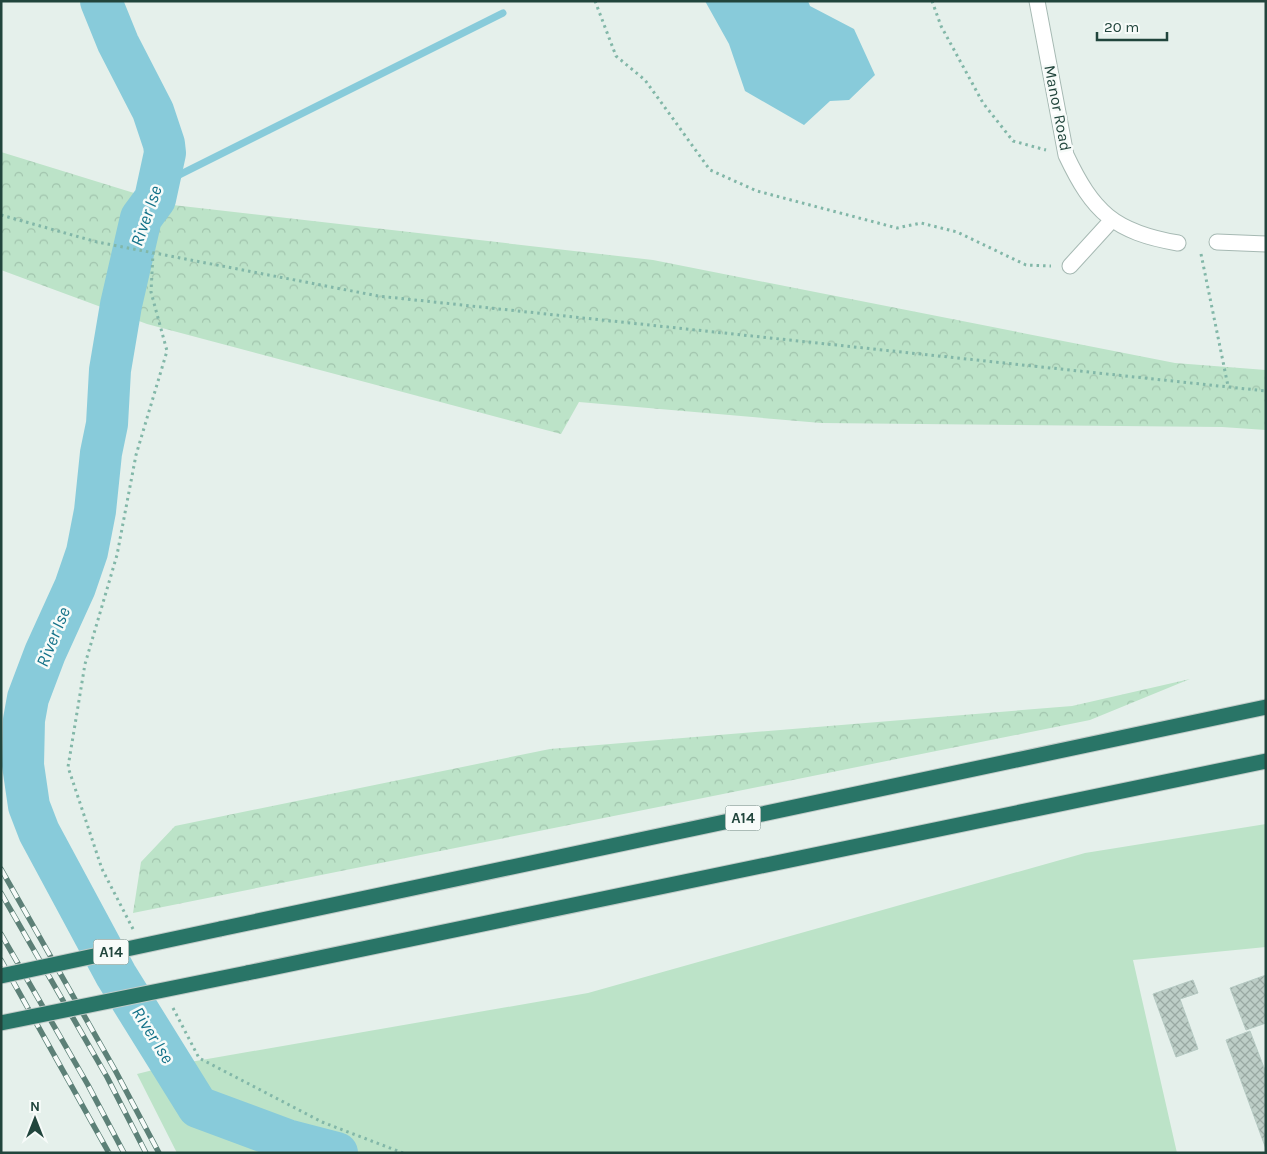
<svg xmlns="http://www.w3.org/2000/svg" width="1267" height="1154" font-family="Karla,sans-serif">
  <defs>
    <pattern id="forest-crowns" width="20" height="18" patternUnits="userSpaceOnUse" patternTransform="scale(1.25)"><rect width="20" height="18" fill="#bce3c8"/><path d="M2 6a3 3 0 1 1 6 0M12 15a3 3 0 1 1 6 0" fill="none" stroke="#a1c4ad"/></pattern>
    <pattern id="building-cross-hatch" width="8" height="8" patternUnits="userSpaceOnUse" patternTransform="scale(1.25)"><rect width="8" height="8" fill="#bdcec7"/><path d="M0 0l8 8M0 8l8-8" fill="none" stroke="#99a9a3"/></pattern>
  </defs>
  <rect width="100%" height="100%" fill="#e5f0eb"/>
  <path fill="#bce3c8" d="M1266,824V947L1133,960L1177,1153H177L137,1074L173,1065L588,993L1085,853Z"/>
  <g fill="url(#forest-crowns)">
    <path d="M1,152L173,205L653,260L1175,363L1266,370V430L1222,427L821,423L579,402L561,434L147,324L1,270Z"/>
    <path d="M1190,679L1090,720L133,913L141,862L175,826L550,749L1072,706Z"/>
  </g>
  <path fill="#88cbda" d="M705,1H808L810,6L854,29L875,75L849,100L830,101L804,125L745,91L729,44Z"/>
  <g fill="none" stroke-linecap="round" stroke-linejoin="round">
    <path stroke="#88cbda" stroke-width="7" d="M159,185L503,13"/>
    <path stroke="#88cbda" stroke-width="42" d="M101,1L118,43L153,111L164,144L165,153L155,199L141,218L121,305L110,370L107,424L101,453L95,511L87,552L75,587L45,653L28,698L24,720L23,765L29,806L39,832L116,975L198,1107L287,1140L337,1153"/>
  </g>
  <g fill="url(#building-cross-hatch)" stroke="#b6cac3">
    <path d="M1266,975V1023L1246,1030L1230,988Z"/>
    <path d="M1193,980L1198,993L1180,999L1198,1049L1176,1057L1153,994Z"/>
    <path d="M1250,1031L1266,1073V1149L1226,1040Z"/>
  </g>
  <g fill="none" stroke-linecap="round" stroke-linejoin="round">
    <g stroke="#a6b9b3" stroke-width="17">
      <g id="minor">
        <path d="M1037,1L1066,155C1093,212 1114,232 1178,243"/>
        <path d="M1217,242L1266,244"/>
        <path d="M1070,266L1111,221"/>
      </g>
    </g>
    <g stroke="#c1cbc8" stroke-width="17">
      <g id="highway">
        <path d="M220,929L1266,707"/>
        <path d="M247,973L1266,761"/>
      </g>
    </g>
    <g stroke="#82b7a8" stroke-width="3" stroke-dasharray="2.5 4" stroke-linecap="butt">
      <path d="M595,1L616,56L645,80L710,170L757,191L897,228L921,223L957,232L1026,265L1051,266"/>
      <path d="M932,1L941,26L983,103L1013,141L1046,150"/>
      <path d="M1,215L97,242L378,296L1266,391"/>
      <path d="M1201,254L1228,386"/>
      <path d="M133,929L102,869L68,767L85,664L117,555L136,455L167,351L151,292L153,254"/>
      <path d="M173,1008L199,1058L322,1122L403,1153"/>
    </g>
    <use href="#minor" stroke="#fff" stroke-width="15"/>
    <use href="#highway" stroke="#297567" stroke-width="15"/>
    <g stroke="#5c8077" stroke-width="5.5">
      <g id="rail">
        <path d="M1,869L115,1070L159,1153"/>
        <path d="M1,893L107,1077L146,1153"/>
        <path d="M1,934L88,1085L124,1153"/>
        <path d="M1,960L109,1153"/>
      </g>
    </g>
    <use href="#rail" stroke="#f7fbf9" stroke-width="4" stroke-dasharray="11" stroke-linecap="butt"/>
    <g stroke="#c1cbc8" stroke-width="17" stroke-linecap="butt">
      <g id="highway-bridge">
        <path d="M1,976L220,929"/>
        <path d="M1,1023L247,973"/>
      </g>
    </g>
    <use href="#highway-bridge" stroke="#297567" stroke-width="15"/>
  </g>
  <g text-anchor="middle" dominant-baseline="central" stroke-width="5" stroke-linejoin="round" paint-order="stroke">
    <g fill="#f7fbf9" stroke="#617c75" stroke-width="1">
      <rect x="725.5" y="805.5" width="35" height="25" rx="4"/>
      <rect x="93.5" y="939.5" width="35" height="25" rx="4"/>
    </g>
    <g font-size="15" font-weight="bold" fill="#21453c">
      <text x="743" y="818">A14</text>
      <text x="111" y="952">A14</text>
    </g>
    <g font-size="16" fill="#21453c" stroke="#f7fbf9">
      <text transform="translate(1058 108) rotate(79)">Manor Road</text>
    </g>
    <g font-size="18" font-style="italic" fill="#137289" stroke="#f7fbf9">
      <text transform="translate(146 216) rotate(-71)">River Ise</text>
      <text transform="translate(53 637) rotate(-68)">River Ise</text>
      <text transform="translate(153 1035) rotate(58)">River Ise</text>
    </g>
  </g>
  <rect width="1267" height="1154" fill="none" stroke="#21453c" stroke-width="5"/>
  <g transform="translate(35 1119)" stroke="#f7fbf9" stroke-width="4" paint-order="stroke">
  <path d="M0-4L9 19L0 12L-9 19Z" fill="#21453c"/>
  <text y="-8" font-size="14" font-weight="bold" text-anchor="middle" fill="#21453c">N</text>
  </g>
  <path d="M1097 32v8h70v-8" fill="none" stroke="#21453c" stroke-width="2.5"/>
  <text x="1104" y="32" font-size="15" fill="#21453c" stroke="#f7fbf9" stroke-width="4" paint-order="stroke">20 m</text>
</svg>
